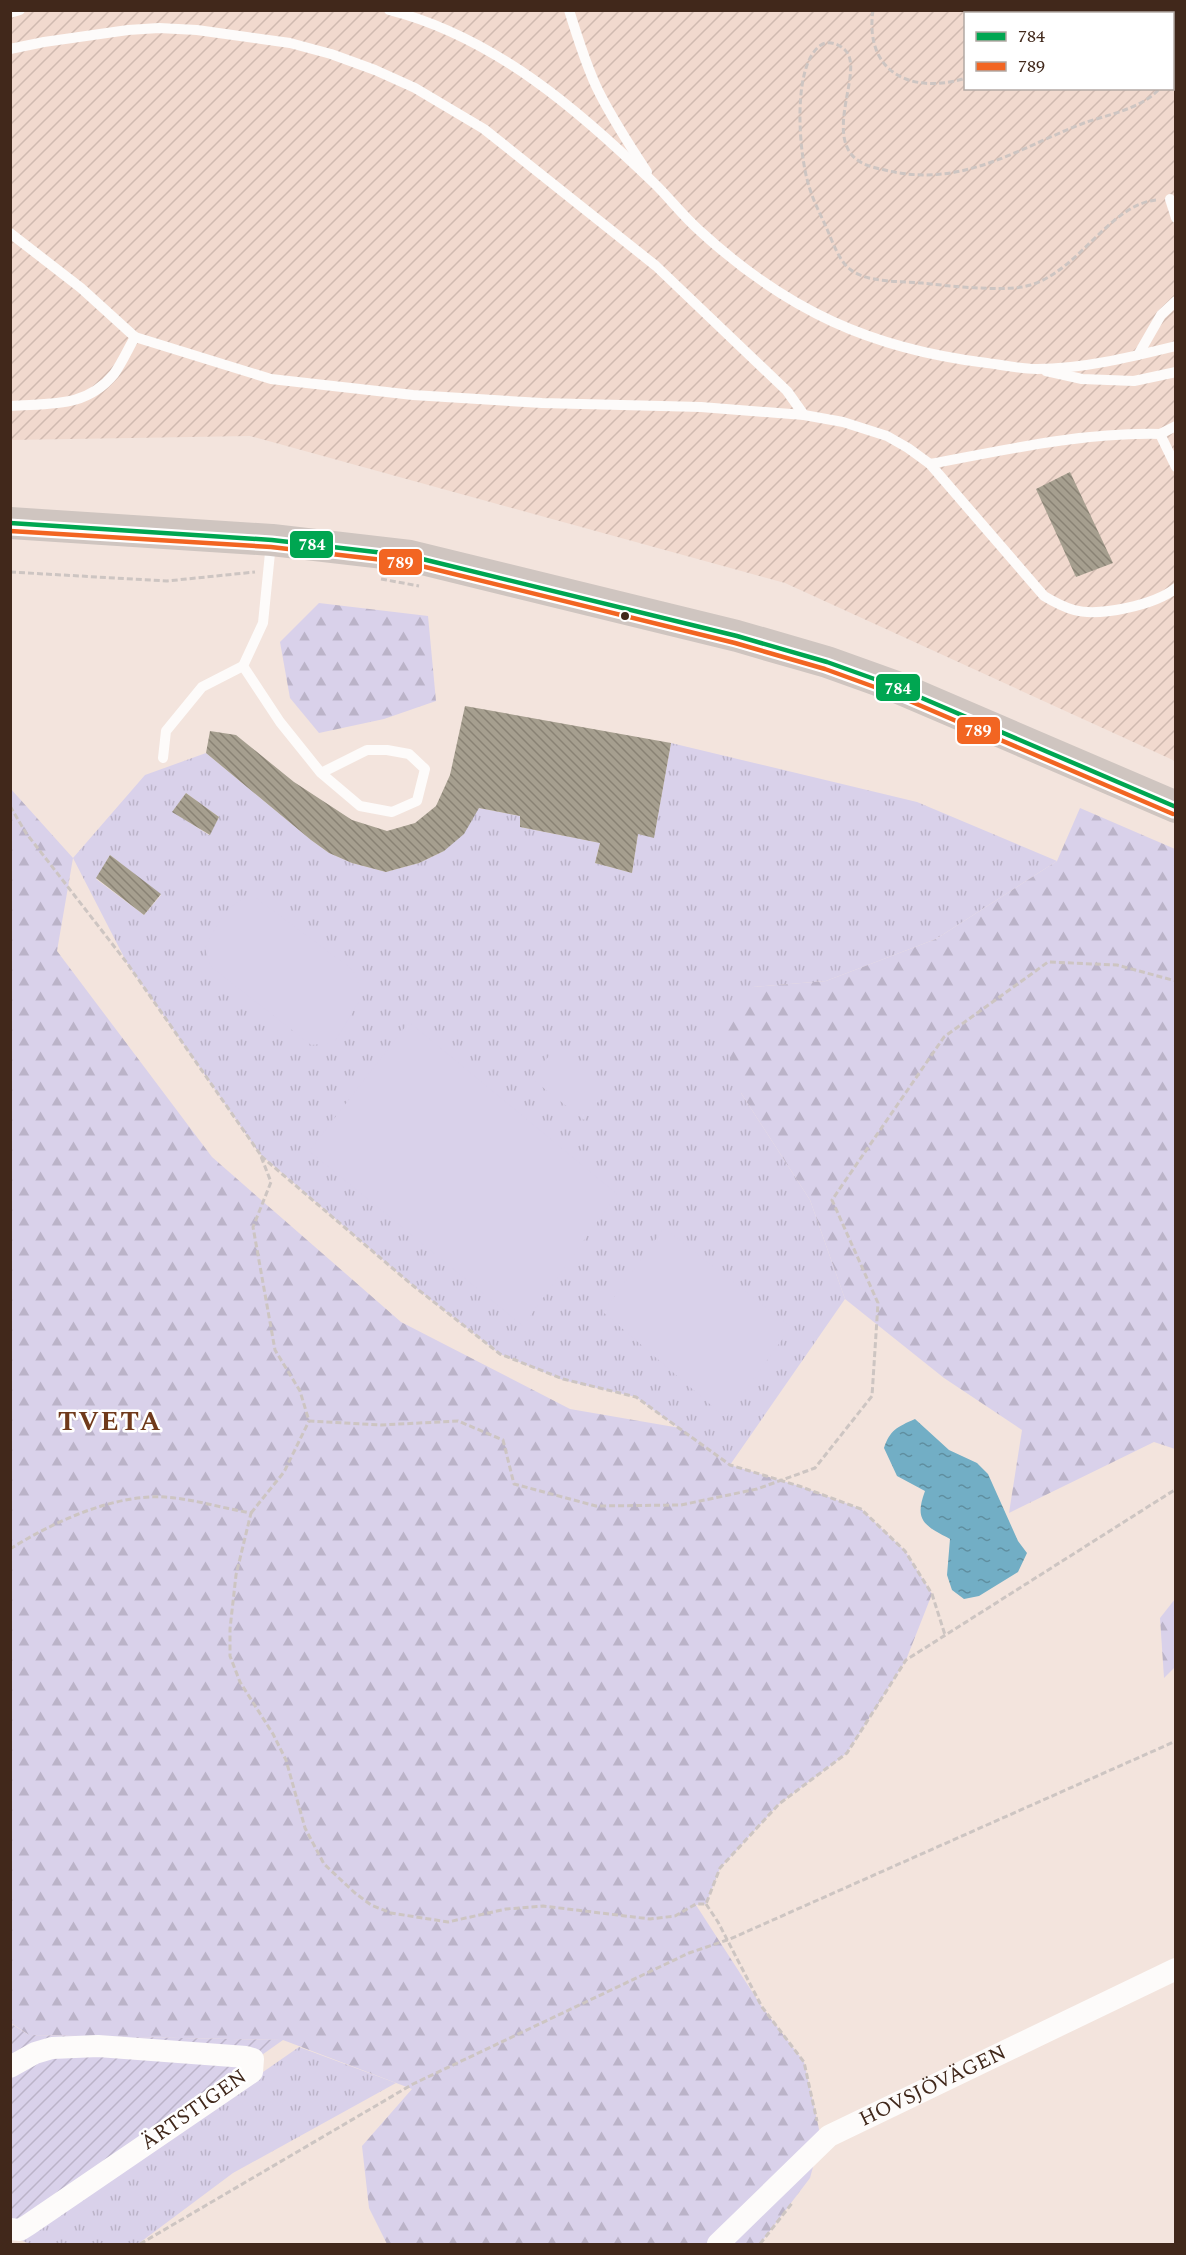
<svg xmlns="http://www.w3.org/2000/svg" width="1186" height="2255" font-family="Spectral,serif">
  <defs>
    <pattern id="industrial-furrows" width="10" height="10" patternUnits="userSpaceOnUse" patternTransform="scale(1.5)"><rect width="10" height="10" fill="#f1d9ce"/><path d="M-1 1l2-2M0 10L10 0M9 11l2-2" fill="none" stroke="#d0bab0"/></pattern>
    <pattern id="grass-tufts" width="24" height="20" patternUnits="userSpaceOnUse" patternTransform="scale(1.5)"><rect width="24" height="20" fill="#d9d1ea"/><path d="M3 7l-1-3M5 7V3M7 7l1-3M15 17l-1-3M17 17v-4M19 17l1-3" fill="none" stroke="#bbb3c8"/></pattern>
    <pattern id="forest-firs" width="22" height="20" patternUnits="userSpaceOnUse" patternTransform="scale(1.5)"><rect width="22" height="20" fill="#d9d1ea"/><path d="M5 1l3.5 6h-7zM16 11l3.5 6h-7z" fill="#bbb3c8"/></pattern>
    <pattern id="garden-furrows" width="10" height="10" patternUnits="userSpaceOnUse" patternTransform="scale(1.5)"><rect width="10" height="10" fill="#d9d1ea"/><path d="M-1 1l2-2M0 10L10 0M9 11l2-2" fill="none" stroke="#bbb3c8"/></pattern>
    <pattern id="water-ripples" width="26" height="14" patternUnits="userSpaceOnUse" patternTransform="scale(1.5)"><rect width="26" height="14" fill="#72aec5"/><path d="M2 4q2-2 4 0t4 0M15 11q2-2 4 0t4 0" fill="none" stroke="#5f8e9f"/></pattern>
    <pattern id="building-back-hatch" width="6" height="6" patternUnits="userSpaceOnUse" patternTransform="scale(1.5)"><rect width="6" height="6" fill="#a69f8f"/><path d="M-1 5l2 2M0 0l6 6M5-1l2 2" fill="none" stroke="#898274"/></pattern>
  </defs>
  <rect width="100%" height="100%" fill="#f3e4dd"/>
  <path fill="url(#industrial-furrows)" fill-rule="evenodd" d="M10,11H1175V761L785,583L250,436L11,440ZM966,14H1172V88H966Z"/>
  <g fill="url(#grass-tufts)" fill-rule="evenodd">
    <path d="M671,743L917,802L1057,861L936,939L826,981L753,987L741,1093L810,1200L845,1299L730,1465L636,1397L563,1380L500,1354L411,1284L260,1154L127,963L73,858L145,775L206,753L311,840L329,853L352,863L386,872L419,863L444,851L479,808L520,816V827L600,843L595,863L632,873L638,834L654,837ZM186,793L219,817L209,835L173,812ZM110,855L161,895L144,915L96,879Z"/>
    <path d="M299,2047L396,2083L233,2173L138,2244H30L20,2240Z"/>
  </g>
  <g fill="url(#forest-firs)">
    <path d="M319,603L428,616L436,701L384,719L319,733L290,698L280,642Z"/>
    <path d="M10,788L73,858L57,951L212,1157L401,1322L570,1409L680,1428L730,1465L799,1486L861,1509L905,1551L932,1594L906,1660L847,1753L779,1804L720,1868L706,1904L696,1905L762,2007L804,2062L821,2138L810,2178L760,2244H387L369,2208L362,2146L412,2089L283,2040L29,2035L11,2023Z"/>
    <path d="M1080,808L1175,849V1449L1154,1442L1009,1513L1022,1430L944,1378L845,1299L810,1200L741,1093L719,1024L753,987L826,981L936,939L1057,861Z"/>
    <path d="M1175,1599V1667L1164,1678L1160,1618Z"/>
  </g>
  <g fill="#d9d1ea">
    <path d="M245,898H256L353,970L363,995L334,1043L311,1045L210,966L205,948C214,930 226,905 245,898Z"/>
    <path d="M409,1022L617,1194L523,1326L309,1151Z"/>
    <path d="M558,1045L610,1086L584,1120L531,1078Z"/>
    <path d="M664,1228L791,1327L726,1418L603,1312Z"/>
  </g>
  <path fill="url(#garden-furrows)" d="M10,2023L29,2035L283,2040L11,2232Z"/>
  <path fill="url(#water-ripples)" d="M915,1419L949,1450L977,1463L988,1474L1018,1541L1027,1553L1018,1572L979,1596L964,1599L952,1590L947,1575L950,1539C924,1525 914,1521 925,1491L897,1476L884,1448C890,1430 897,1427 915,1419Z"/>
  <g fill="url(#building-back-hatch)">
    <path d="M1070,472L1113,563L1076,577L1036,489Z"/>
    <path d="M465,706L671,743L654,838L638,834L632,873L595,863L600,843L520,827V816L479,808L464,834L444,851L419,863L386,872L352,863L329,853L311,840L206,753L210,731L236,735L294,782L352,820L387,831L415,823L436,806L450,775Z"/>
    <path d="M186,793L219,817L210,835L172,812Z"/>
    <path d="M110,855L161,894L144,915L96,878Z"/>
  </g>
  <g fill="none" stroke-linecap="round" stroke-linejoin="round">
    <g stroke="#cdc5c2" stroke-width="3" stroke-dasharray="6 3" stroke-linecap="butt">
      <path d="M873,10C864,73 912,95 966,78"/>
      <path d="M1156,200C1107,205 1076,278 1022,287C997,291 948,286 922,283C901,281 868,283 851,270C839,261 833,243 827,229C821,215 813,201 809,186C799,156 791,65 821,45C828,40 839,44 845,50C863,67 831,121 849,151C857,164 871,167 885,170C962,189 1016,149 1084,123C1109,114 1142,109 1160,88"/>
      <path d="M10,572L167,581L255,572"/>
      <path d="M381,579L419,586"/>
      <path d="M10,806L26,833L127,963L260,1154L271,1182L253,1227L275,1350L300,1391L309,1421L381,1425L458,1421L503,1440L514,1484L596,1506L681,1505L757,1489L815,1468L872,1396L878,1303L832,1200L944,1037L1048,962L1117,965L1176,981"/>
      <path d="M261,1156L411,1284L500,1354L563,1379L636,1397L730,1465L799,1486L861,1509L905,1551L932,1594L945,1635"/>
      <path d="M251,1513L284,1472L309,1421"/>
      <path d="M10,1549C53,1522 114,1494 165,1497C193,1499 222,1508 251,1513L236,1575L230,1629V1656L240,1682L273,1734L286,1760L305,1828L324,1864L355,1893L371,1905L391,1913L448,1922L506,1909L543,1906L650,1919L675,1916L696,1904H706L720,1868L779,1804L847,1753L906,1660L1176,1489"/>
      <path d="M706,1904L718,1922L762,2007L804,2062L817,2121"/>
      <path d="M140,2244L413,2084L689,1953L730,1939L1176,1741"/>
      <path d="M760,2244L793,2202"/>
    </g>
    <g stroke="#fdfbfa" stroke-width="10">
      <path d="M389,10C495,37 580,111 656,185C671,200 684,217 700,231C786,310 871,349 987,363C1003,365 1021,369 1037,369C1083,369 1131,357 1176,346"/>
      <path d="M569,10C577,36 585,62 596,86C610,116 629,144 647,172"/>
      <path d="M10,13L20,10"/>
      <path d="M10,49L44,42L128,30L159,28L197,30L290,43L331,54L375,70L415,88L484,129L656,266L787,391L804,415"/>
      <path d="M1170,199L1176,218"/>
      <path d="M10,233L81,288L135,337C128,349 122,363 114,374C86,408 51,403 10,406"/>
      <path d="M135,337L271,379L413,395L542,403L701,407L804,415L843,422L887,436L908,448L930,464L1044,596C1054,602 1063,607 1074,610C1099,617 1155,605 1176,588"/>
      <path d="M1138,355L1161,315L1176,301"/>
      <path d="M1046,371L1082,379L1134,381L1176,372"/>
      <path d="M1160,434L1176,426"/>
      <path d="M930,464C1005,450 1083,432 1160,434L1176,467"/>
      <path d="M243,666L280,722L321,773L360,806L392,812L417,801L425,769L409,754L387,750H367L321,773"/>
      <path d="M163,758L166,731L202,687L243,666L263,623L271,543"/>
    </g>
    <g stroke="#fdfbfa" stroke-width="22">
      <path d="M10,2067L35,2053L52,2048L98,2046L246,2057L253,2059L252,2072L28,2225L20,2230L10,2229"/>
      <path id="s1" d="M718,2244L829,2136L1176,1969"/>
    </g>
    <path stroke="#cfc5c0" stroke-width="32" d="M10,523L272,540L410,556L737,636L827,662L894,686L1176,807"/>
    <g stroke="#fff" stroke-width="9">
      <path id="bus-1" d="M10,523L272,540L410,556L737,636L827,662L894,686L1176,807"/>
    </g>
    <g stroke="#fff" stroke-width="9">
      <path id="bus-2" d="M10,531L271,547L409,563L735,643L825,669L891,693L1173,814"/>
    </g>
    <use href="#bus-1" stroke="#00a651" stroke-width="4.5"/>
    <use href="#bus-2" stroke="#f26522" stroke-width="4.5"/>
  </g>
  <circle fill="#41281b" stroke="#fff" stroke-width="2" cx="625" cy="616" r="5"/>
  <g text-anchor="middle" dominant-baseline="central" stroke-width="5" stroke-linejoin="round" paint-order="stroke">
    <g font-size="21" fill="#41281b" stroke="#fff">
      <text stroke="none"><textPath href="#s1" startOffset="270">HOVSJÖVÄGEN</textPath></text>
      <text transform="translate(194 2110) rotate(-35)">ÄRTSTIGEN</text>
    </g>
    <g font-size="27" font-weight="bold" letter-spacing="1.5" fill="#703a1b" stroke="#fff">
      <text x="110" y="1422">TVETA</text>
    </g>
  </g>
  <g stroke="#fff" stroke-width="2">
    <rect x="289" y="530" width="45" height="29" rx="6" fill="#00a651"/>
    <rect x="378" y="548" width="45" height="28" rx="6" fill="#f26522"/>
    <rect x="875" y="673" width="46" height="29" rx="6" fill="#00a651"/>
    <rect x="956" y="716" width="45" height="29" rx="6" fill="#f26522"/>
  </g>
  <g font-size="16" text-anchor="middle" font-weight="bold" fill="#fff">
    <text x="312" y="550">784</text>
    <text x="400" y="568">789</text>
    <text x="898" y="694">784</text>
    <text x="978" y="736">789</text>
  </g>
  <rect width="1186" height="2255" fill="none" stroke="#41281b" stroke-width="24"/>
  <rect x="964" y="12" width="210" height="78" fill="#ffffff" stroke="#b3a9a4" stroke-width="1.5"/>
  <rect x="976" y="32" width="30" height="9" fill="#00a651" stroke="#b3a9a4" stroke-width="1.5"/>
  <text x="1018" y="42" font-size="18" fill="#41281b">784</text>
  <rect x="976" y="62" width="30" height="9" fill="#f26522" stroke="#b3a9a4" stroke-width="1.5"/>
  <text x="1018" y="72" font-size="18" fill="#41281b">789</text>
</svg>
